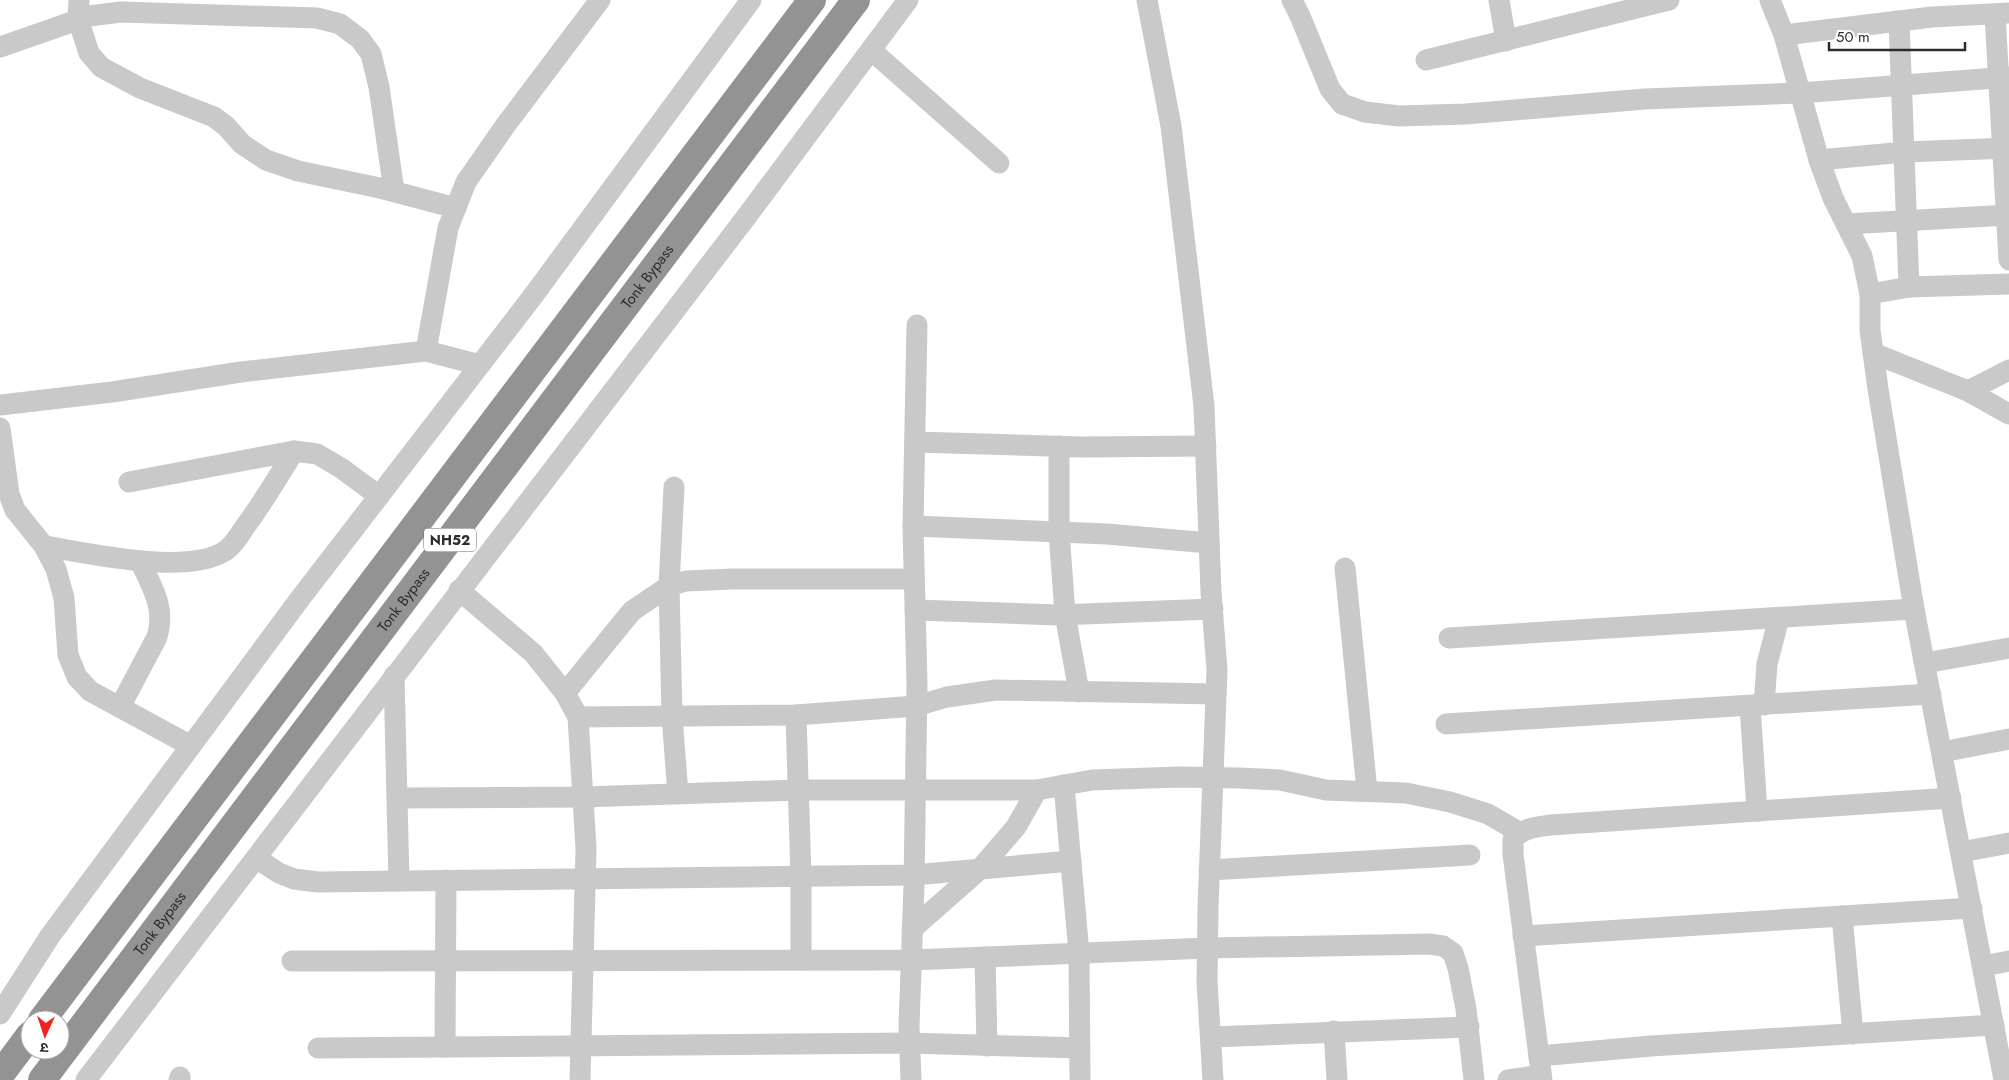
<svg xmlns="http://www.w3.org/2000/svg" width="2009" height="1080" font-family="Jost,'Noto Sans Devanagari',sans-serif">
  <rect width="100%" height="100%" fill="#fff"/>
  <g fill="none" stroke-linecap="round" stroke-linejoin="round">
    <g stroke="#c9c9c9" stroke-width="21">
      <path d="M79,0L78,19L89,53L101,67L140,88L214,117L226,126L242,144L266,160L298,171L380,188L456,208"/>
      <path d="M1147,0L1171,126L1204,406L1211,592L1217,670L1208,908L1207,982L1213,1080"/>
      <path d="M1292,0L1300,16L1330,89L1342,104L1365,112L1399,116L1466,114L1645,99L1800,93L2009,77"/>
      <path d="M1499,0L1506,41"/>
      <path d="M1770,0L1784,35L1819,160L1833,198L1862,256L1870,294V330L1878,389L1914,609L2004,1080"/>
      <path d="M1995,14L2009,260"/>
      <path d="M1899,21L1909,287"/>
      <path d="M1784,35L1932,17L2009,13"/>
      <path d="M0,47L89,16L121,12L317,18L340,24L360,39L371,54L379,87L394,191"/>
      <path d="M871,50L999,163"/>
      <path d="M1426,60L1669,0"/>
      <path d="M1819,160L1905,152L2009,148"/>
      <path d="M1846,224L2009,215"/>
      <path d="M1870,294L1909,287L2009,284"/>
      <path d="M426,351L448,228L466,182L505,126L600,0"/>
      <path d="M1873,353L1968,391L2009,414"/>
      <path d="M1968,391L2009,370"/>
      <path d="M0,405L112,392L241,372L426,351L480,365"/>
      <path d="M0,428L9,494L15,510L44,546L56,569L64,598L68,655L77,677L90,691L191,746"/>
      <path d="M915,442L1082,447L1206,446"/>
      <path d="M1059,446V532L1065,614L1079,692"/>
      <path d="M129,482L294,451L317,454L341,468L379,496"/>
      <path d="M674,487L669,586L672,716L678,794"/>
      <path d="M913,526L1107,534L1209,543"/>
      <path d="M44,546C89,553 186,576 225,551C233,546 239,536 244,528C263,503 278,477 294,451"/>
      <path d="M1345,568L1367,791"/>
      <path d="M459,590L533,653L565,693L578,717L586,848L580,1080"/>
      <path d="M915,610L1058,615L1213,609"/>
      <path d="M1449,638L1914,609"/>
      <path d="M1925,663L2009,648"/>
      <path d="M394,676L399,881"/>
      <path d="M565,693L632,611L669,586L686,581L733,579H914"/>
      <path d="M1764,705L1767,664L1779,618"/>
      <path d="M1750,706L1757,811"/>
      <path d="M120,707L157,637C166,608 152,587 140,561"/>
      <path d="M796,715L801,877V960"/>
      <path d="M578,717L796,715L916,706L947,697L996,690L1216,694"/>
      <path d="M1446,724L1931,694"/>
      <path d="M1942,752L2009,739"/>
      <path d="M1064,785L1079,953L1080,1080"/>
      <path d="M397,798L583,797L798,790H1037L1092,780L1179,777L1238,778L1280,780L1326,790L1406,793L1450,802L1488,814L1519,832"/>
      <path d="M1961,852L2009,843"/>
      <path d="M256,858L279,873L294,879L318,882L914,875L1071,861"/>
      <path d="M1209,870L1470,855"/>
      <path d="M1842,916L1853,1034"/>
      <path d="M912,929L979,870L1016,827L1037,790"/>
      <path d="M1523,936L1972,908"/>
      <path d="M985,957L987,1046"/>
      <path d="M292,961L911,960L1208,948L1429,944L1443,946L1453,953L1458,968L1466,1009L1474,1080"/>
      <path d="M1983,966L2009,961"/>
      <path d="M0,1014L50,936L299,600L533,296L751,0"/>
      <path d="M1334,1031L1337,1080"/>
      <path d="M1211,1037L1469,1027"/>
      <path d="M445,1047L446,880"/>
      <path d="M318,1048L909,1043L1080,1048"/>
      <path d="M1539,1056L1651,1046L1994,1025"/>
      <path d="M86,1080L747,216L908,0"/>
      <path d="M179,1080L180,1077"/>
      <path d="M911,1080L909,1026L914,885L917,684L913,526L917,325"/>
      <path d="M1508,1080L1541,1075"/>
      <path d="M1542,1080L1513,854V839C1523,828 1536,827 1551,825L1951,798"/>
    </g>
    <g stroke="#939393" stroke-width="28">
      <path d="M42,1020L812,0"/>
      <path d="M0,1075L30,1035"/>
      <path id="s1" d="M42,1080L856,0"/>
    </g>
  </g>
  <g text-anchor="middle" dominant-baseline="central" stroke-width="5" stroke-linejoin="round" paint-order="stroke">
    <rect fill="#fff" stroke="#6b6b6b" stroke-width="1" x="424" y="528.5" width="52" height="23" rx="4"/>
    <g font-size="14" font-weight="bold" fill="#2c2c2c">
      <text x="450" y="540">NH52</text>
    </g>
    <g font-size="15" fill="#2c2c2c" stroke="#fff">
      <text stroke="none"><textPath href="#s1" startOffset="1006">Tonk Bypass</textPath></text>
      <text stroke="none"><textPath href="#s1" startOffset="601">Tonk Bypass</textPath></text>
      <text stroke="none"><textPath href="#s1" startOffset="196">Tonk Bypass</textPath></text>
    </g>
  </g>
  <g transform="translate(45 1035) rotate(183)"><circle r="24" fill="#ffffff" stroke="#ababab"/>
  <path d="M0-4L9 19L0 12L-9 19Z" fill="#f02121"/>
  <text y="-8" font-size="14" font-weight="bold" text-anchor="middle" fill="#2c2c2c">उ</text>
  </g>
  <path d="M1829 42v8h136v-8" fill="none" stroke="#2c2c2c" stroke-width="2.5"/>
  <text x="1836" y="42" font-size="15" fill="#2c2c2c" stroke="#ffffff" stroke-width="4" paint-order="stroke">50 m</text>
</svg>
